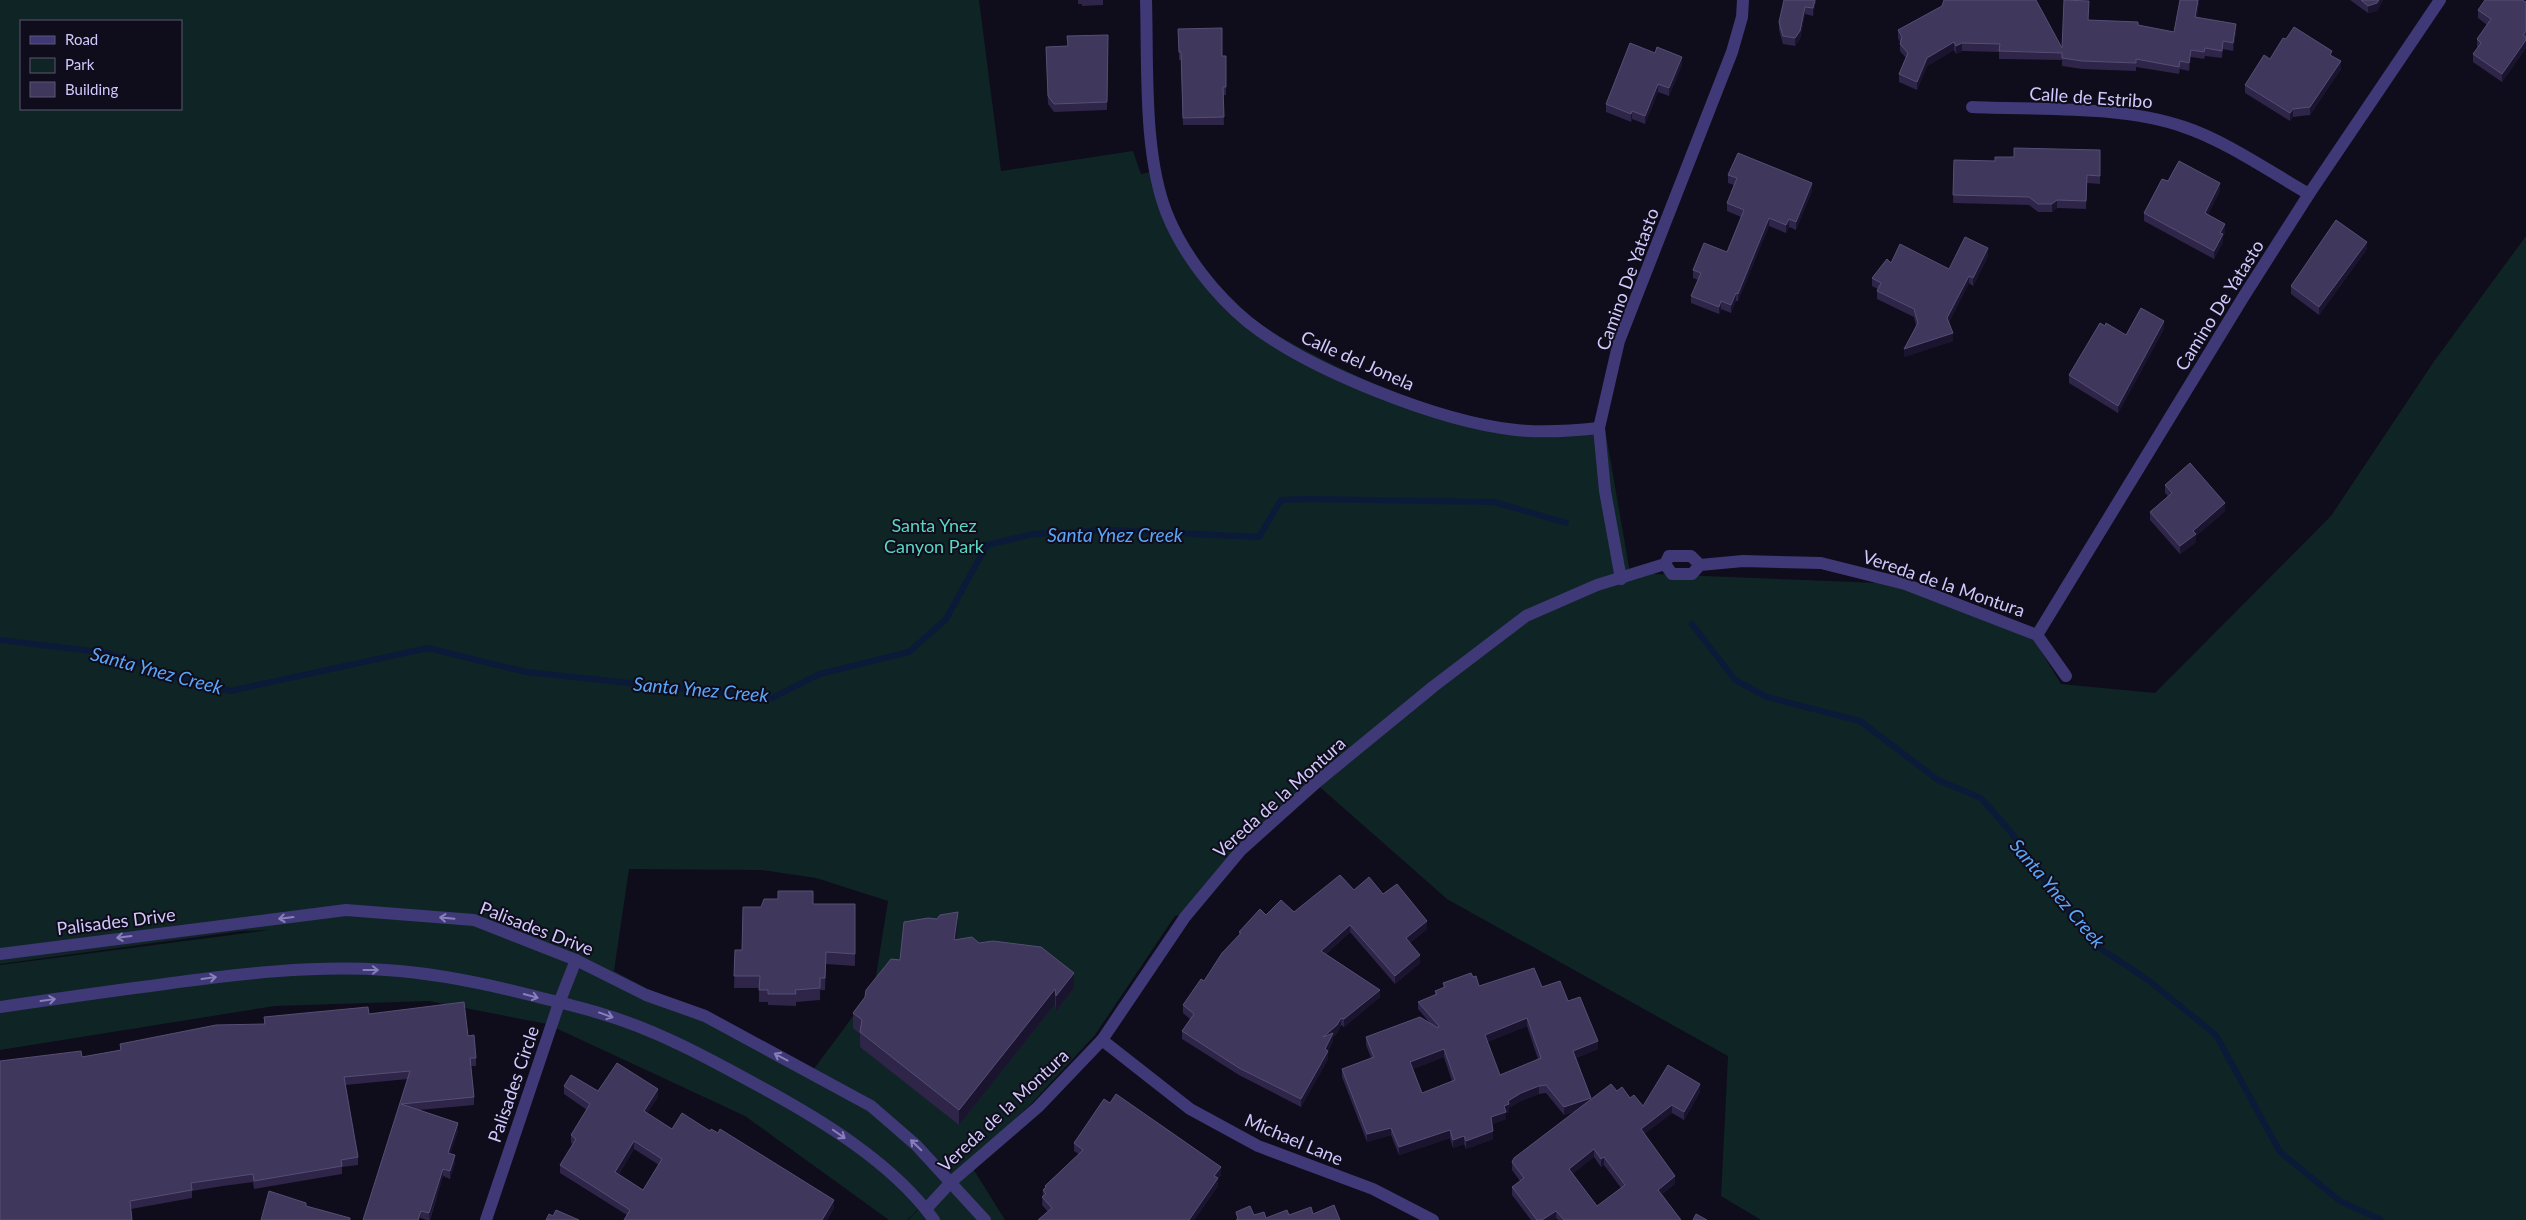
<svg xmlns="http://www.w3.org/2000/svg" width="2526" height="1220" font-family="Lato,sans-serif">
  <rect width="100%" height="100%" fill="#0f0c1b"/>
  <path fill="#0f2424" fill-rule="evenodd" d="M0,0H979L1001,171L1133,151L1141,174L1156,171C1165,196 1174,220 1187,244C1202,270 1228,295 1249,315C1263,327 1281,337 1297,346C1361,381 1444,416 1517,425C1547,429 1575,427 1604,423L1630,573L1905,584L2035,641L2061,684L2155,693L2331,516L2435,360L2526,236V1220H1761L1721,1196L1728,1056L1447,899L1313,781L1180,915L1175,916L1095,1035L1032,1103L969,1162L1005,1220H908L942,1186L907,1220H889L745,1116L547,1024L429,1001L275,1006L0,1050V965L269,930L242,931L0,964ZM21,21H181V109H21ZM629,869L762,870L816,878L888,901L874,988L813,1070L707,1011L650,990L614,971Z"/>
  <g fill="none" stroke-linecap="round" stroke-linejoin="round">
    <g stroke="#0c1a39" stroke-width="6">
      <path d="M1692,624L1735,680L1767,697L1860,721L1938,780L1981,798L2010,831L2051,889L2098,947L2148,980L2216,1035L2280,1152L2340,1201L2381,1220"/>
      <path d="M0,640L108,653L181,678L230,691L428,648L526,672L772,698L820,674L909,652L946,619L987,545L1033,534L1111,530L1259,537L1281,500L1305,499L1494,502L1566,523"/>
    </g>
    <g stroke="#3f3977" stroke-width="12">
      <path d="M1146,0C1148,65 1143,154 1167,214C1183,254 1215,295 1248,322C1308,370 1440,422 1516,430C1544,433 1571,431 1599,428"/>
      <path d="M1972,107C2039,110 2121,105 2184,127C2224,140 2272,173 2309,194"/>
      <path d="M1665,564L1672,574H1692L1700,565L1743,561L1821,563L1905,584L2037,635L2066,676"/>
      <path d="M1621,579L1605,491L1599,428L1619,341L1732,52L1742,17L1743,0"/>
      <path d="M2037,635L2244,296L2309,194L2440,0"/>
      <path d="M0,954L346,910L474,920L576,960L646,995L705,1016L871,1106L916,1145L985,1220"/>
      <path d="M0,1007C55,999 110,991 165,984C238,974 312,965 386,970C435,973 483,983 530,995C553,1001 576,1006 599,1013C655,1029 708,1058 759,1086C820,1119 893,1163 934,1220"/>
      <path d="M1102,1040L1190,1109L1258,1146L1373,1189L1433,1220"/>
      <path d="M926,1209L951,1182L1038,1107L1102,1040L1185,917L1241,850L1318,781L1434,686L1526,616L1597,585L1665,564L1669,556H1691L1700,565"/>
      <path d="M486,1220L559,1003L576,960"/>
    </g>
  </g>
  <g fill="#2e2549" fill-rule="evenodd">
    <path d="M1078,0H1103V5L1082,6V4H1078Z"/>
    <path d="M1816,0L1813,16L1805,14L1800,39L1795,46L1783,44L1779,30V22Z"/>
    <path d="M2199,0L2197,17L2236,32L2233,51L2223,49L2222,58L2205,56L2204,59L2191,57L2189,71L2180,69L2179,74L2136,67V71L2082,69L2062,66V60L1999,59V52L1962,51L1956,54L1954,50L1927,66L1917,90L1899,82V74L1906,58L1900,51V42L1898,38V30L1942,6L2062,48L2088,20L2138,25L2174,32Z"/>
    <path d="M2350,0H2383L2377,11L2368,13Z"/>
    <path d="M2526,2V48L2502,82L2473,62V54L2478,48L2477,47V39L2487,25L2478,18V10Z"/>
    <path d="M1178,29L1222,56H1226V95H1223L1224,125H1183L1181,60H1179Z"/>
    <path d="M1108,35L1107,110L1054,112L1048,104L1046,47L1067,46Z"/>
    <path d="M2286,39L2332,56L2341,69L2310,115L2293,117L2290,121L2245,93V85L2270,59Z"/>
    <path d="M1682,65L1669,96L1658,92L1645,124L1632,119L1631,122L1606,112V104Z"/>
    <path d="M2100,150V184L2087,183L2086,209L2057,208L2052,212H2038L2029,205L1953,203L1954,160L1995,161L2014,157Z"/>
    <path d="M1728,175L1812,191L1796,230L1789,227L1786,233L1769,226L1738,301H1736L1731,313L1721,309L1719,314L1691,303V296L1698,280L1693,278V270L1727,252L1741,217L1727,211V203L1734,185L1728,183Z"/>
    <path d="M2168,181L2220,191L2208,214L2225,232L2223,236V242L2214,259L2144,221V213Z"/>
    <path d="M2367,249L2319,315L2291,294V286Z"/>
    <path d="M1988,256L1973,286L1969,283L1949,322L1953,341L1904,357L1916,326L1914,317L1877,299V291L1878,289L1872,286V278L1891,263L1949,269Z"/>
    <path d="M2105,326L2126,335L2164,329L2118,413L2069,383V375Z"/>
    <path d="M2165,485L2225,511L2196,536V542L2180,554L2150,520V512L2168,496L2165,493Z"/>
    <path d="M1383,894L1427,929L1410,943L1420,963L1395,984L1350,932L1326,954L1380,997L1344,1027L1341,1025L1337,1033L1333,1037V1041L1328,1051V1059L1301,1107L1239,1075L1182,1039V1031L1190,1019L1183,1013V1005L1204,981L1239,935V932L1266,915L1294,912Z"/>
    <path d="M813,904H855V966L826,964L825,990H820V1000L796,1002V1006L768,1005V1002H759V988H734L735,950H742L761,907Z"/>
    <path d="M958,927L956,940L979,943L1074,988L1056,1011L1055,1004L959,1125L860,1047V1034L853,1028V1013L900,960Z"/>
    <path d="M1473,977L1479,986L1542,987L1568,1001L1598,1049L1576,1058L1591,1099L1617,1091L1630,1098L1643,1106L1700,1092L1684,1120L1672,1113L1644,1134L1675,1184L1662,1194L1681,1220H1558L1556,1218L1554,1220H1531L1512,1195V1187L1520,1181L1512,1170V1162L1576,1111L1564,1115L1546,1093L1539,1094L1521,1101L1509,1108V1112L1506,1113V1119L1492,1124L1493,1139L1466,1149L1464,1144L1453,1148L1450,1138L1399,1155L1391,1135L1367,1142L1342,1077V1069L1371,1058L1366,1045V1037L1429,1022L1418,1009V1002L1435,995V991L1443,988V983ZM1527,1026L1538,1059L1500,1075L1487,1042ZM1444,1057L1452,1081L1422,1093L1413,1069ZM1594,1157L1601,1167L1604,1165L1621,1188L1597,1206L1572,1174Z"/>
    <path d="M369,1014L468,1036L476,1058V1066H471L474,1097V1105L419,1110L458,1131L450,1154L455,1163L450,1179L443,1176L430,1220H426L421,1218L363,1220L408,1079L345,1085L358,1157V1165L342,1167V1174L254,1189L253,1182L223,1186L192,1191V1198L131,1209L82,1057L120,1050V1044L264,1024V1017Z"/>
    <path d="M564,1086L598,1091L658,1097L647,1113L672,1129L710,1131L834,1208L827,1220H624L627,1215L560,1173V1165L573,1144L571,1143V1135L587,1110L564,1094ZM634,1149L659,1165L643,1190L619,1174Z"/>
    <path d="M1074,1143L1221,1175L1218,1178V1186L1194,1220H1038L1048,1212L1042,1205L1043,1190L1045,1189V1186L1079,1154L1074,1151Z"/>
  </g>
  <g fill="#1a142e">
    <path d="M1815,0H1816L1813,16V8Z"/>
    <path d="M2198,0H2199V2L2195,25V17Z"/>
    <path d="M2379,0H2383L2377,11L2368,13V6Z"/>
    <path d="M1805,7V14L1800,39L1795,46V38Z"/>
    <path d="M2236,24V32L2233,51V43Z"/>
    <path d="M2526,40V48L2502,82V74Z"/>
    <path d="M2223,41V49L2222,58V51Z"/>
    <path d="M1954,42V50L1927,66L1917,90V82L1927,58Z"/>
    <path d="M1962,43V51L1956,54V46Z"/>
    <path d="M2191,50V57L2189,71V63Z"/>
    <path d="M1682,57V65L1669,96V88Z"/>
    <path d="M2341,61V69L2310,115V107Z"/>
    <path d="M1658,84V92L1645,124V116Z"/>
    <path d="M2293,109V117L2290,121V113Z"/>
    <path d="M1632,111V119L1631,122V114Z"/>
    <path d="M1812,183V191L1796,230V222Z"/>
    <path d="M2220,183V191L2205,221V213Z"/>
    <path d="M2057,200V208L2052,212V204Z"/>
    <path d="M1769,218V226L1738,301V294Z"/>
    <path d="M1789,219V227L1786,233V225Z"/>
    <path d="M2225,224V232L2223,236V242L2214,259V251L2220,233Z"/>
    <path d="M2367,242V249L2319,315V307Z"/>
    <path d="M1988,248V256L1973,286V278Z"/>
    <path d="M1969,276V283L1947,326V318Z"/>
    <path d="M1736,293V301L1731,313V305Z"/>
    <path d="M1721,301V309L1719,314V307Z"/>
    <path d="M2164,321V329L2118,413V406Z"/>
    <path d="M1953,333V341L1904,357V349Z"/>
    <path d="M2225,503V511L2196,536V542L2180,554V546L2193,531Z"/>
    <path d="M958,912V927L954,956V940Z"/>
    <path d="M1427,921V929L1406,946V938Z"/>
    <path d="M1350,925V932L1321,958V951Z"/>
    <path d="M1420,955V963L1395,984V976Z"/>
    <path d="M1074,973V988L1056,1011V996Z"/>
    <path d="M1055,989V1004L959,1125V1110Z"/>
    <path d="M1380,990V997L1344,1027V1019Z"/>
    <path d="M1341,1018V1025L1337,1033L1333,1037V1041L1325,1057L1323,1037Z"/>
    <path d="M1527,1018V1026L1485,1043V1035Z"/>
    <path d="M1598,1041V1049L1573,1059V1051Z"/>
    <path d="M1444,1049V1057L1410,1070V1062Z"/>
    <path d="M1328,1051V1059L1301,1107V1099Z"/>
    <path d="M1700,1084V1092L1684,1120V1112Z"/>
    <path d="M1539,1086V1094L1521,1101L1509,1108V1112L1506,1113V1119L1491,1125V1117L1504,1106L1508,1101L1521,1093Z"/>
    <path d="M658,1089V1097L644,1119V1111Z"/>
    <path d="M1591,1098V1105L1564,1115V1107Z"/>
    <path d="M1672,1105V1113L1641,1137V1129Z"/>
    <path d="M458,1123V1131L448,1161V1153Z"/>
    <path d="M1391,1128V1135L1367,1142V1134Z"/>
    <path d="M1450,1130V1138L1399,1155V1147Z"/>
    <path d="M1493,1131V1139L1466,1149V1141Z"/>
    <path d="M1464,1136V1144L1453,1148V1140Z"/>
    <path d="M634,1141V1149L615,1180V1172Z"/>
    <path d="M1594,1149V1157L1569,1177V1169Z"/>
    <path d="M455,1155V1163L450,1179V1171Z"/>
    <path d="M1604,1157V1165L1601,1167V1159Z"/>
    <path d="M1221,1167V1175L1218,1178V1186L1194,1220H1189L1214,1176Z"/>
    <path d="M443,1169V1176L429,1220V1213Z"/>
    <path d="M1675,1176V1184L1658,1197V1190Z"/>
    <path d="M834,1200V1208L827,1220H822Z"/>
    <path d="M421,1211L420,1220H418Z"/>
    <path d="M1556,1211V1218L1554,1220H1542Z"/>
  </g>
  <g fill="#40375c" stroke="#564e75" fill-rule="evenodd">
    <path d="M1784,0H1815L1813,8L1805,7L1800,31L1795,38L1783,36L1779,22Z"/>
    <path d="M1944,0H2036L2062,48L2064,0L2089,1L2088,20L2138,22V25L2174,32L2180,0H2198L2195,17L2236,24L2233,43L2223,41L2222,51L2205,48L2204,52L2191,50L2189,63L2180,61L2179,67L2136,59V63L2082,61L2062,58V53L1999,51L2000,44L1962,43L1956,46L1954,42L1927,58L1917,82L1899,74L1908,53L1900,44L1902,37L1898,30L1942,6Z"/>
    <path d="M2361,0H2379L2377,3L2368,6Z"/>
    <path d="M2485,0H2522L2526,2V31L2523,35L2526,37V40L2502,74L2473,54L2481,43L2477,39L2491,19L2478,10Z"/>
    <path d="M2294,27L2332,51L2330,55L2341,61L2310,107L2293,109L2290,113L2245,85L2264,55L2270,59L2283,38L2286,39Z"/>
    <path d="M1222,28V56H1226V87H1223L1224,117L1183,118L1181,52H1179L1178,29Z"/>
    <path d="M1108,35L1107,102L1054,104L1048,96L1046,47L1068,46L1067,36Z"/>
    <path d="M1630,43L1655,53L1657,47L1682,57L1669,88L1658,84L1645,116L1632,111L1631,114L1606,104Z"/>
    <path d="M2014,148L2100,150V176L2087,175L2086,201L2057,200L2052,204H2038L2029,197L1953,195L1954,160L1995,161V157H2014Z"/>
    <path d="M1738,153L1812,183L1796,222L1789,219L1786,225L1769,218L1738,294L1736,293L1731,305L1721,301L1719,307L1691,296L1701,273L1693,270L1704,243L1727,252L1744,210L1727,203L1737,178L1728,175Z"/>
    <path d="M2179,161L2220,183L2205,213L2225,224L2220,233L2223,234L2214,251L2144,213L2162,179L2168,181Z"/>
    <path d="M2336,220L2367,242L2319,307L2291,286Z"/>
    <path d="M1965,237L1988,248L1973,278L1969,276L1947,318L1953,333L1904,349L1918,323L1914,309L1877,291L1881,283L1872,278L1887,259L1891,263L1900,244L1949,269Z"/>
    <path d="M2141,308L2164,321L2118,406L2069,375L2100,323L2105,326L2106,323L2126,335Z"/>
    <path d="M2190,463L2225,503L2193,531L2196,534L2180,546L2150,512L2172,493L2165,485Z"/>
    <path d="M1340,875L1354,890L1369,877L1383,894L1397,884L1427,921L1406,938L1420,955L1395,976L1350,925L1321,951L1380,990L1344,1019L1341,1018L1337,1025L1323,1037L1333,1033L1325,1049L1328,1051L1301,1099L1239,1068L1182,1031L1194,1014L1183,1005L1201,979L1204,981L1222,953L1241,933L1239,932L1260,909L1266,915L1281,900L1294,912Z"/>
    <path d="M778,891H813V904H855V954L826,952L825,978H820V988L795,990L796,994H768V990H759L760,976H734L735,950H742L743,907H761L764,899H778Z"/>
    <path d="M958,912L954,940L972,937L979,943L993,941L1041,947L1074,973L1056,996L1055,989L959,1110L860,1032L862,1020L853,1013L865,997L866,990L891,959L900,960L904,922L928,918L937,919L940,915Z"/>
    <path d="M1534,968L1542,987L1560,981L1568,1001L1580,997L1598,1041L1573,1051L1591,1098L1564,1107L1546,1085L1539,1086L1521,1093L1508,1101L1509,1104L1504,1106L1506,1112L1491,1117L1493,1131L1466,1141L1464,1136L1453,1140L1450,1130L1399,1147L1391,1128L1367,1134L1342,1069L1374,1057L1366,1037L1420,1017L1438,1028L1439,1026L1418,1002L1437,994L1435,991L1445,987L1443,983L1471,973L1473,977L1476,976L1479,986ZM1527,1018L1541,1058L1500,1075L1485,1035ZM1444,1049L1455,1080L1422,1093L1410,1062Z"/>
    <path d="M464,1002L468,1036L474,1035L476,1058H470L474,1097L401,1104L458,1123L448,1153L455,1155L450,1171L443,1169L429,1213L421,1211L418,1220H363L410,1071L344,1077L358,1157L341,1160L342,1166L254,1181L253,1174L191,1183L192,1190L130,1201L132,1220H0V1061L81,1051L82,1057L121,1050L120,1044L216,1025L265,1024L264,1017L368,1007L369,1014Z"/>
    <path d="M617,1063L658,1089L644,1111L672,1129L682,1113L710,1131L711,1129L718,1133L720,1129L834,1200L822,1220H624L630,1210L560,1165L576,1139L571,1135L590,1104L564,1086L571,1075L598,1091ZM634,1141L662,1159L643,1190L615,1172Z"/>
    <path d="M1668,1065L1700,1084L1684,1112L1672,1105L1641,1129L1675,1176L1658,1190L1681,1220H1564L1556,1211L1542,1220H1537L1512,1187L1524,1178L1512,1162L1514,1158L1611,1084L1617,1091L1622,1087L1630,1098L1634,1095L1643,1106ZM1594,1149L1601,1159L1604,1157L1625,1185L1597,1206L1569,1169Z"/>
    <path d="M1116,1094L1221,1167L1214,1176L1218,1178L1189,1220H1038L1052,1208L1042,1197L1046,1194L1043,1190L1046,1187L1045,1186L1083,1150L1074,1143L1104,1099L1110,1103Z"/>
    <path d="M269,1191L306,1203V1206L350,1218V1220H261Z"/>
    <path d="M1334,1205L1340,1220H1236L1238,1219L1236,1212L1250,1206L1254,1215L1264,1212L1266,1218L1287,1210L1289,1215L1311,1207L1313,1214Z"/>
    <path d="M556,1210L579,1220H546L549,1214L553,1216Z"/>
    <path d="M1696,1214L1707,1220H1693Z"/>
  </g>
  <defs><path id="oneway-shaft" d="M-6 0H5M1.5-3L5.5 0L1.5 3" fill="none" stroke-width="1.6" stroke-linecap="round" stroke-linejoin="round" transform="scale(1.25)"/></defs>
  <g stroke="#8880ba">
    <use href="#oneway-shaft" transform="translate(286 918) rotate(173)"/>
    <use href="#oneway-shaft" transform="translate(447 918) rotate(-175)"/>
    <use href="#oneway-shaft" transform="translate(124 937) rotate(173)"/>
    <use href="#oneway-shaft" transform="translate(371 970)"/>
    <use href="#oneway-shaft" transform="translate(209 978) rotate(-8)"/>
    <use href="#oneway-shaft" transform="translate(531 996) rotate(15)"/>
    <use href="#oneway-shaft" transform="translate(48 1000) rotate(-8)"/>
    <use href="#oneway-shaft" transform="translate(606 1015) rotate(20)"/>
    <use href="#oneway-shaft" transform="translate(781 1057) rotate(-152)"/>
    <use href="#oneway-shaft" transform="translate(839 1134) rotate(35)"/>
    <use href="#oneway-shaft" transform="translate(916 1145) rotate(-136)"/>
  </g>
  <g text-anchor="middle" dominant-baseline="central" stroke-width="4" stroke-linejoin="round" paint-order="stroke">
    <g font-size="18" fill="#d1c8fc" stroke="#0f0c1b">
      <text transform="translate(2091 97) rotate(4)">Calle de Estribo</text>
      <text transform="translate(1627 279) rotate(-70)">Camino De Yatasto</text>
      <text transform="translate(2219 305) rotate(-58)">Camino De Yatasto</text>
      <text transform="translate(1358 360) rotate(24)">Calle del Jonela</text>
      <text transform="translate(1944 583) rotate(19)">Vereda de la Montura</text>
      <text transform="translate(1279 797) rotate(-42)">Vereda de la Montura</text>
      <text transform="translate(116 921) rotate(-7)">Palisades Drive</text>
      <text transform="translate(537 928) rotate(21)">Palisades Drive</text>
      <text transform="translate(513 1084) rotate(-71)">Palisades Circle</text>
      <text transform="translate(1003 1110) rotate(-43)">Vereda de la Montura</text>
      <text transform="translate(1294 1139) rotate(23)">Michael Lane</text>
    </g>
    <g font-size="18" fill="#59d7c0" stroke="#0f0c1b">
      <text x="934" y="525">Santa Ynez<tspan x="934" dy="21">Canyon Park</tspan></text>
    </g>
    <g font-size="19" font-style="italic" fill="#5ba5f7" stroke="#0f0c1b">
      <text x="1115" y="534">Santa Ynez Creek</text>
      <text transform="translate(157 670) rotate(15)">Santa Ynez Creek</text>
      <text transform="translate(701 689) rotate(5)">Santa Ynez Creek</text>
      <text transform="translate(2058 893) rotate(50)">Santa Ynez Creek</text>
    </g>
  </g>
  <rect x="20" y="20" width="162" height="90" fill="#0f0c1b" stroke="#5d5775"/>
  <rect x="30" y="36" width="25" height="8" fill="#3f3977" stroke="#5d5775"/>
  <text x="65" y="45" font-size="15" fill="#d1c8fc">Road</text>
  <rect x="30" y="58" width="25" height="15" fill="#0f2424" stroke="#5d5775"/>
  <text x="65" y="70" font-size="15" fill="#d1c8fc">Park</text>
  <rect x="30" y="82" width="25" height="15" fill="#40375c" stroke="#5d5775"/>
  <text x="65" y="95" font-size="15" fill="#d1c8fc">Building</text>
</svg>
